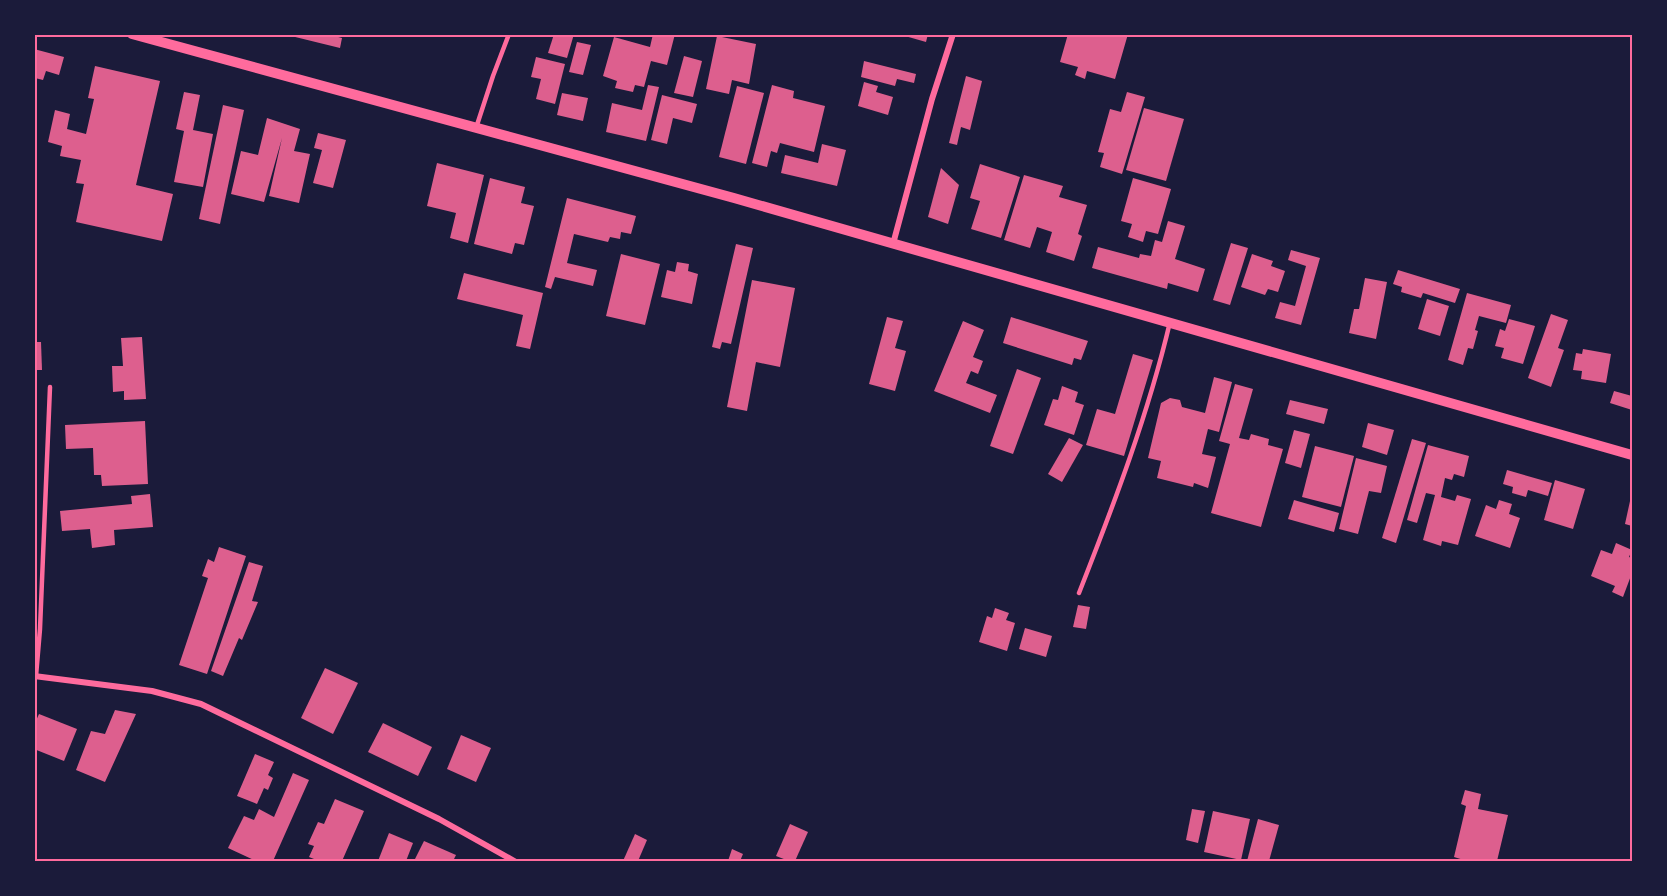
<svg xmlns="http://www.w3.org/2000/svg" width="1667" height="896" font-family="'IBM Plex Serif',serif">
  <rect width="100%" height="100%" fill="#1b1b3a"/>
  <g fill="#dd5f8e">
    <path d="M283,34H327L342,38L340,48Z"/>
    <path d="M554,34H574L567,58L548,53Z"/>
    <path d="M653,34H675L667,65L651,61L644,87L635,85L633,92L615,88L617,81L603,76L614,37L650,47Z"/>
    <path d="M898,34H928L926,42Z"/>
    <path d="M1068,34H1128L1115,79L1087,71L1085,79L1075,75L1078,67L1060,62Z"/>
    <path d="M717,36L756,44L749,84L732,80L729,94L706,89Z"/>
    <path d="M577,42L591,45L583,75L569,72Z"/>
    <path d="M34,49L64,57L59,75L46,71L43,80L35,78L37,70L34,69Z"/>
    <path d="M684,56L702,61L693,97L674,93Z"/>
    <path d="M536,57L565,64L555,104L536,99L541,79L531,77Z"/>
    <path d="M864,61L916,74L914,83L897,79L895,86L861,77Z"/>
    <path d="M95,66L160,81L136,185L173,194L162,241L76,222L84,184L76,183L81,160L60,156L62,146L48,142L55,110L70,114L67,129L86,134L94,99L88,98Z"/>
    <path d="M966,76L982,81L970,130L961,127L957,145L949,143Z"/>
    <path d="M864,82L878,86L876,92L893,97L888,115L858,106Z"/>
    <path d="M648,85L659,87L646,141L606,132L612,103L642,110Z"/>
    <path d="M772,85L794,91L793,98L825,106L814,152L780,143L777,153L771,151L767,167L752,163Z"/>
    <path d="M737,86L764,93L746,164L719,157Z"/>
    <path d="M184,92L200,95L193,130L213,134L203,187L174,182L184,131L176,129Z"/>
    <path d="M1127,92L1145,97L1122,174L1100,167L1104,153L1098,152L1110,109L1121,112Z"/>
    <path d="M562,93L588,98L583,121L557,115Z"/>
    <path d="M662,95L697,104L692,123L673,118L667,144L651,140Z"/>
    <path d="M223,105L244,110L220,224L199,219Z"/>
    <path d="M1144,108L1184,119L1166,181L1126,170Z"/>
    <path d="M267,118L300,129L294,151L310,154L299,203L269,196L282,138L264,202L231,194L241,151L258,155Z"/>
    <path d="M318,133L346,140L333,188L313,183L322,150L314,148Z"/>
    <path d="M822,144L846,150L837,186L781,173L785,155L818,163Z"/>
    <path d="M437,163L484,175L468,243L450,238L456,213L427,206Z"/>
    <path d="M980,164L1020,177L1001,238L971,229L980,201L970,198Z"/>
    <path d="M941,168L959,185L948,224L928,217Z"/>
    <path d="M1024,175L1063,186L1059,197L1087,205L1078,234L1082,236L1074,261L1046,252L1052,232L1037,227L1030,248L1004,240Z"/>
    <path d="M490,178L525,187L521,203L534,206L524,245L515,243L512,254L474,244Z"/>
    <path d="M1133,178L1171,189L1158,234L1146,231L1143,242L1128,237L1132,224L1121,221Z"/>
    <path d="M567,198L636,216L631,234L621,232L620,239L610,237L608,242L574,234L567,263L597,270L593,286L555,277L551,289L545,287Z"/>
    <path d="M1168,221L1185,226L1175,259L1205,269L1198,292L1168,283L1167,289L1092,268L1098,247L1139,258L1140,254L1151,256L1155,240L1162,242Z"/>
    <path d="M1231,243L1248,248L1230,305L1213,300Z"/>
    <path d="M736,244L753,248L731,344L722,342L720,349L712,347Z"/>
    <path d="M1291,250L1320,258L1301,325L1275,318L1280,302L1295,306L1306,266L1288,260Z"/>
    <path d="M621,254L660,264L645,325L606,316Z"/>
    <path d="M1252,254L1273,261L1271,266L1285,271L1278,292L1268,289L1265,295L1241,287Z"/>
    <path d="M677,262L689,264L688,271L698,274L692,304L661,297L667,270L675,272Z"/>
    <path d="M1398,270L1460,289L1455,303L1423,293L1421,298L1401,292L1402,287L1393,284Z"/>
    <path d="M464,273L543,293L530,349L516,346L523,315L457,299Z"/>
    <path d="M1365,278L1387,282L1376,339L1349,333L1354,309H1359Z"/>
    <path d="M752,280L795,288L780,367L756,362L747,411L727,407Z"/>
    <path d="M1467,293L1511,305L1506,323L1479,316L1475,330L1478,331L1473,349L1468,348L1463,365L1448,360Z"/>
    <path d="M1427,299L1449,306L1440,336L1418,329Z"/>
    <path d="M1551,314L1568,320L1558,348L1564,350L1551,387L1528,378Z"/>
    <path d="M887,317L903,321L895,348L906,351L895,391L869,384Z"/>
    <path d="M1011,317L1088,341L1081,360L1074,358L1072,365L1003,343Z"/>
    <path d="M1509,319L1535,326L1523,364L1501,358L1504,348L1495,346L1500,329L1505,331Z"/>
    <path d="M963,321L984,330L973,357L983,361L978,374L971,371L966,383L997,395L990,413L934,391Z"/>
    <path d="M142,337L146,399L124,400V391L113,392L112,366H123L121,338Z"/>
    <path d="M34,342H41L42,370H34Z"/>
    <path d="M1583,349L1611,354L1606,383L1581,379L1582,371L1573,370L1576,353L1582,354Z"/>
    <path d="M1133,354L1153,360L1124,456L1086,445L1097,409L1115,414Z"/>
    <path d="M1017,369L1041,378L1013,454L990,446Z"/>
    <path d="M1214,377L1232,382L1219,432L1208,429L1202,454L1216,457L1208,488L1194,483L1193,487L1157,478L1161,461L1148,458L1161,403L1170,398L1180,400L1182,407L1205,413Z"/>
    <path d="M1235,384L1253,389L1239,438L1249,440L1251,434L1269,439L1268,445L1283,449L1261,527L1211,513L1230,444L1219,441Z"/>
    <path d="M1062,386L1078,392L1075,402L1084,405L1074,435L1044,425L1053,399L1058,400Z"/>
    <path d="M1614,391L1632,396V410L1610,403Z"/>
    <path d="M1290,400L1328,409L1324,424L1286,414Z"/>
    <path d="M145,421L148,484L102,486L101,475H94L93,448L66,449L65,425Z"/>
    <path d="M1368,423L1394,430L1387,455L1362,447Z"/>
    <path d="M1294,430L1310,434L1301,468L1285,463Z"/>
    <path d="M1069,438L1083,445L1062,482L1048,474Z"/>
    <path d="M1412,439L1426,443L1396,543L1382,538Z"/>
    <path d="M1428,445L1469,456L1464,477L1454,474L1452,480L1445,478L1441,497L1455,501L1457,495L1471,499L1458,545L1442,541L1441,546L1423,540L1435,495L1426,493L1417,523L1407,520Z"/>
    <path d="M1315,446L1354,456L1341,507L1302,497Z"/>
    <path d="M1356,458L1387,466L1381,493L1369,491L1358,534L1339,529Z"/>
    <path d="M1507,470L1552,483L1548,496L1528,490L1526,497L1512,493L1513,487L1503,484Z"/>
    <path d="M1555,480L1585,489L1573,529L1544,520Z"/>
    <path d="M150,494L153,527L114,530L115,545L92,548L90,529L62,531L60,511L132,504L131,496Z"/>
    <path d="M1294,500L1339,513L1334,532L1288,519Z"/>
    <path d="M1499,500L1512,504L1509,514L1520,518L1510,548L1475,536L1486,505L1496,509Z"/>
    <path d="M1630,501L1632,502V526L1625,524Z"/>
    <path d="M1616,543L1632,550L1629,557L1632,558V573L1623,597L1612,592L1615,586L1591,576L1601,550L1612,554Z"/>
    <path d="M219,547L246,556L207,674L179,665L208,578L202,576L208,559L214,562Z"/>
    <path d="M249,562L263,566L252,601L258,602L242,640L239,638L223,676L211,671Z"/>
    <path d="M1078,605L1090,607L1086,629L1073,627Z"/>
    <path d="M995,608L1009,613L1006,620L1015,623L1007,651L979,642L987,616L992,618Z"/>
    <path d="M1025,628L1052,636L1046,657L1019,649Z"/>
    <path d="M325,668L358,683L333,734L301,718Z"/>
    <path d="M115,710L136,714L105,782L76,770L91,731L105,734Z"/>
    <path d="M39,714L77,729L64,761L34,749V725Z"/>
    <path d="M383,723L432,747L418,776L368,752Z"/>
    <path d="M461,735L491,748L476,782L447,769Z"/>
    <path d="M255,754L274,762L268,775L273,778L268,790L264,788L257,804L237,796Z"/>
    <path d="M293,773L309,780L273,861H256L228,848L244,816L254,820L259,809L274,817Z"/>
    <path d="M1465,790L1481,794L1478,809L1508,815L1497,861H1467L1454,857L1466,806L1461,804Z"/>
    <path d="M335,799L364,811L342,861H319L309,857L314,846L308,844L318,822L324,824Z"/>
    <path d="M1192,809L1205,811L1198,843L1186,840Z"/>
    <path d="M1213,811L1250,819L1241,860L1204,852Z"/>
    <path d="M1258,819L1279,825L1269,861H1247Z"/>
    <path d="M790,824L808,832L795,861H789L776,856Z"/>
    <path d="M389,833L413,843L406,861H378Z"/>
    <path d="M635,834L647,840L638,861H623Z"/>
    <path d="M424,841L456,855L453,861H414Z"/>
    <path d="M732,849L743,854L740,861H728Z"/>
  </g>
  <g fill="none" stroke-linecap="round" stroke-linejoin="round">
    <g stroke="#ff6b9d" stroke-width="4.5">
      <path d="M476,128L493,76L509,34"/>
      <path d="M1079,593C1114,504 1148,415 1170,322"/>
      <path d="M36,676L40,629L50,387"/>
    </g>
    <g stroke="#ff6b9d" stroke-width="6">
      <path d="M893,244L932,99L953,34"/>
      <path d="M34,676L152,691L201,704L439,819L516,862"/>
    </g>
    <path stroke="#ff6b9d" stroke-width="10" d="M132,34L734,198L1632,455"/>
  </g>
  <rect width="1667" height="896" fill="none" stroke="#1b1b3a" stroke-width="72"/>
  <rect x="36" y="36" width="1595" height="824" fill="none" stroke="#ff6b9d" stroke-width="2"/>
</svg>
